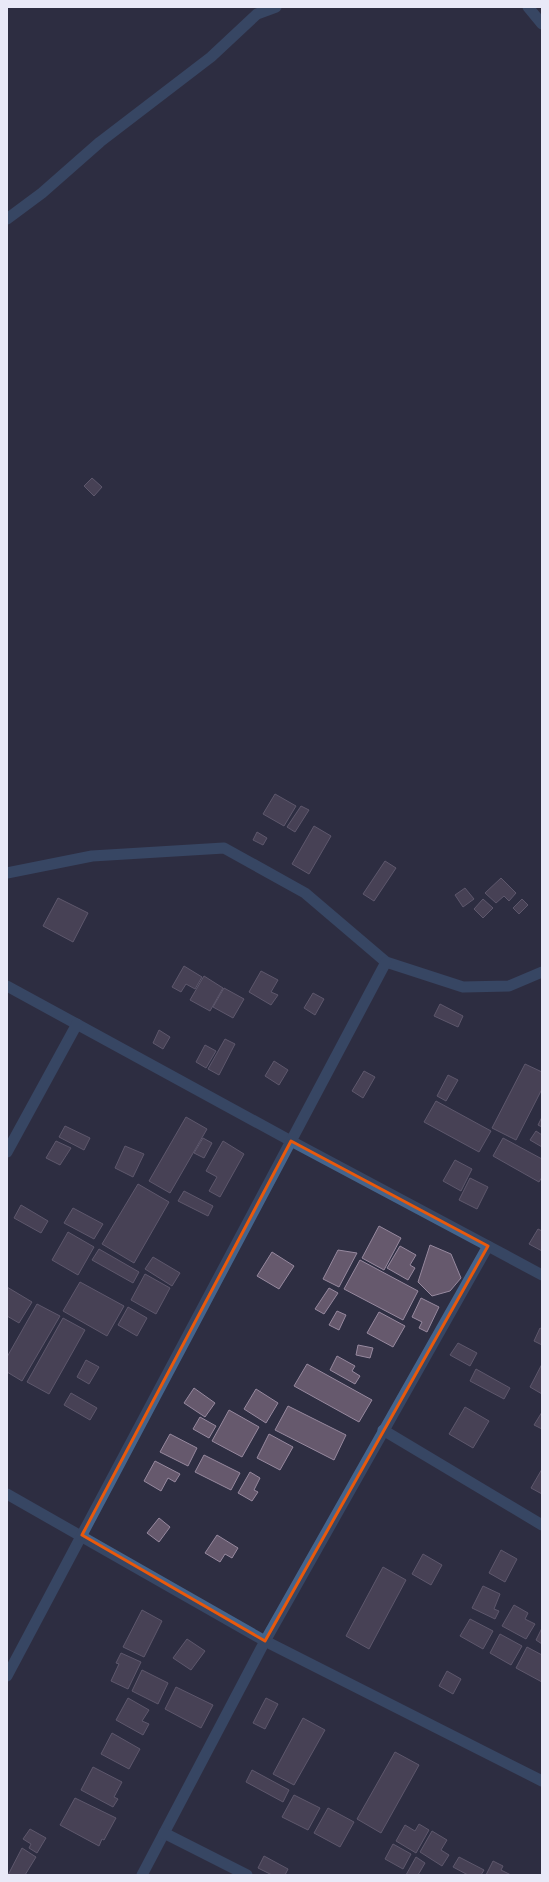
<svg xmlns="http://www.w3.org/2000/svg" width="549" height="1882" font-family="Arial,sans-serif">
  <rect width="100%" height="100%" fill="#2e2e42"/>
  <g fill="#66596d" stroke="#97899f">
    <path d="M92,478L102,487L94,496L84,486Z"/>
    <path d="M275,794L296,806L284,826L263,814Z"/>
    <path d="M301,806L309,810L295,832L287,827Z"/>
    <path d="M314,826L331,836L309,874L292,864Z"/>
    <path d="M257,832L267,838L263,845L253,840Z"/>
    <path d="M385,861L396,868L374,901L363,894Z"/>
    <path d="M501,878L516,893L509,901L504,896L496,903L485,893Z"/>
    <path d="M465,888L474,899L463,907L455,895Z"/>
    <path d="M58,898L88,913L73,942L43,926Z"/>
    <path d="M483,899L493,908L483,918L474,909Z"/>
    <path d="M522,899L528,905L519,914L513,908Z"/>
    <path d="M184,966L202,977L195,989L186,984L181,992L172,987Z"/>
    <path d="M261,971L278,980L271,992L278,995L271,1005L249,992Z"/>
    <path d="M204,976L223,988L210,1011L190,1000Z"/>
    <path d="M224,988L244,999L233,1018L213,1007Z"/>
    <path d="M313,993L324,999L315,1015L304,1008Z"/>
    <path d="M440,1004L463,1016L458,1027L434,1016Z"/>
    <path d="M159,1030L170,1037L163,1049L153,1043Z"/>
    <path d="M225,1039L235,1044L219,1075L208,1069Z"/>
    <path d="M205,1045L216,1051L206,1068L196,1062Z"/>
    <path d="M274,1061L288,1070L279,1085L265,1076Z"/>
    <path d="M525,1064L542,1072V1089L516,1140L492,1128Z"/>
    <path d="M364,1071L375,1077L363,1098L352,1091Z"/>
    <path d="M448,1075L458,1080L446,1101L437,1096Z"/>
    <path d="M436,1101L491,1131L479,1152L424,1122Z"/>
    <path d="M186,1117L207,1129L170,1193L149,1181Z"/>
    <path d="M542,1117V1127L538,1125Z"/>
    <path d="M65,1126L90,1138L84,1150L59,1137Z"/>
    <path d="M536,1131L542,1135V1147L530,1140Z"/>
    <path d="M203,1138L212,1143L204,1158L194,1153Z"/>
    <path d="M503,1138L542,1159V1177L539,1182L493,1156Z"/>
    <path d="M56,1141L71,1148L60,1165L46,1158Z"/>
    <path d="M223,1141L244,1154L220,1197L209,1191L217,1177L206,1171Z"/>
    <path d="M125,1146L144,1154L133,1177L115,1168Z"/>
    <path d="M455,1160L472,1169L461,1191L443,1181Z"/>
    <path d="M470,1178L488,1187L477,1209L459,1200Z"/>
    <path d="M138,1184L169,1202L134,1263L102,1244Z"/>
    <path d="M184,1191L213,1206L208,1216L178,1201Z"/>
    <path d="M21,1205L48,1221L41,1233L14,1218Z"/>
    <path d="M73,1208L103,1224L94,1239L64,1223Z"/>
    <path d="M379,1226L401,1238L384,1270L362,1258Z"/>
    <path d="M538,1229L542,1231V1251L529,1244Z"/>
    <path d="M68,1232L94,1247L78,1275L52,1260Z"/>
    <path d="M430,1245L451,1254L461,1278L450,1291L432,1296L418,1282Z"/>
    <path d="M400,1246L416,1255L410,1265L415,1268L408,1280L387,1268Z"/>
    <path d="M99,1249L139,1272L133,1283L92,1260Z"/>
    <path d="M338,1250L357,1253L339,1287L323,1279Z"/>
    <path d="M272,1252L294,1266L279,1289L257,1276Z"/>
    <path d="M153,1257L180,1273L172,1286L145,1269Z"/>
    <path d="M360,1260L418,1291L403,1320L344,1289Z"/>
    <path d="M145,1274L170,1288L156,1314L131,1300Z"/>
    <path d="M80,1282L124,1306L107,1336L63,1311Z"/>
    <path d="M7,1287L32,1302L19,1323L7,1316Z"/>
    <path d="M329,1288L338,1293L324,1314L315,1309Z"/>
    <path d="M421,1298L439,1307L427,1332L419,1328L422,1322L412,1317Z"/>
    <path d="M37,1304L60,1316L22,1381L7,1372V1357Z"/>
    <path d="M128,1307L147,1318L137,1336L118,1325Z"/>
    <path d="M337,1311L346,1315L339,1330L329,1325Z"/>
    <path d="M379,1312L405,1326L393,1347L367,1333Z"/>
    <path d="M63,1318L85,1330L49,1394L27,1382Z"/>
    <path d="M540,1328L542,1329V1345L534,1341Z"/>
    <path d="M458,1343L477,1353L470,1366L450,1355Z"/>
    <path d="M358,1345L373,1348L370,1358L356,1355Z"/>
    <path d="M337,1356L355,1366L352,1371L360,1376L355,1384L330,1370Z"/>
    <path d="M86,1360L99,1367L89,1384L77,1377Z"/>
    <path d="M307,1364L372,1400L359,1422L294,1386Z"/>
    <path d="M542,1364V1394L530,1387Z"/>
    <path d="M476,1369L510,1388L504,1399L470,1381Z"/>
    <path d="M194,1388L215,1403L205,1417L184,1403Z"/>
    <path d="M256,1389L278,1403L266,1423L244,1409Z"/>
    <path d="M71,1393L97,1408L90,1420L64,1405Z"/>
    <path d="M288,1406L346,1435L334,1460L275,1430Z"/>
    <path d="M465,1407L489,1421L473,1448L449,1434Z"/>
    <path d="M229,1410L259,1427L242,1457L212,1441Z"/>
    <path d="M542,1412V1429L534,1425Z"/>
    <path d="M200,1417L216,1426L209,1438L193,1429Z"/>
    <path d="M170,1434L197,1448L188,1466L160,1452Z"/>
    <path d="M269,1434L293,1447L280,1470L257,1458Z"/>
    <path d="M204,1455L240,1473L231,1490L195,1472Z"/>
    <path d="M155,1461L180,1474L175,1482L168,1478L161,1491L144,1481Z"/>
    <path d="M542,1469V1494L531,1488Z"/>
    <path d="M250,1472L260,1478L254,1490L258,1492L252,1501L238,1493Z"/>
    <path d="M159,1518L170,1527L159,1542L147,1533Z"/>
    <path d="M217,1535L238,1548L232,1558L225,1554L220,1562L205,1553Z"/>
    <path d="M501,1550L517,1559L505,1582L489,1573Z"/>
    <path d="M423,1554L442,1565L431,1585L412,1574Z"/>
    <path d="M383,1567L406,1580L369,1649L346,1636Z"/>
    <path d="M483,1586L500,1594L494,1609L499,1611L495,1619L472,1608Z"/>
    <path d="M514,1605L528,1613L525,1619L535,1624L526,1639L502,1626Z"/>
    <path d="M142,1610L162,1621L144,1657L123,1647Z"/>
    <path d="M470,1619L493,1631L483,1649L460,1636Z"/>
    <path d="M542,1628V1644L536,1640Z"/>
    <path d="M500,1634L522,1646L511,1665L490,1653Z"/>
    <path d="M187,1639L205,1651L191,1670L173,1658Z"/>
    <path d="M527,1647L542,1655V1682L516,1668Z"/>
    <path d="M121,1653L141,1662L128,1689L111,1681L119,1664L116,1663Z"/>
    <path d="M142,1670L168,1683L158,1704L132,1691Z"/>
    <path d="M447,1671L461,1679L453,1694L439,1686Z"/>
    <path d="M176,1687L213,1705L201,1728L165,1709Z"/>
    <path d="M128,1698L149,1710L142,1721L149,1724L143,1735L116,1720Z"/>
    <path d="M266,1698L278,1704L265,1729L253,1723Z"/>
    <path d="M303,1718L325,1730L294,1785L273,1774Z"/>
    <path d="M112,1733L140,1749L129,1769L101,1754Z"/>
    <path d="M395,1752L419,1765L381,1833L357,1819Z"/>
    <path d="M93,1767L122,1782L114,1797L118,1799L113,1807L81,1790Z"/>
    <path d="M252,1770L289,1790L283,1802L246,1782Z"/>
    <path d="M294,1795L320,1808L308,1830L282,1817Z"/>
    <path d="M75,1798L116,1818L104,1840L102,1839L99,1846L60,1825Z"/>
    <path d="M328,1808L354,1822L340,1847L314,1833Z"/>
    <path d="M419,1824L429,1830L416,1853L396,1841L405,1825L415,1831Z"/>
    <path d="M30,1829L46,1838L37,1853L29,1848L31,1844L23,1839Z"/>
    <path d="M432,1831L447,1840L441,1850L449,1855L442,1866L420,1852Z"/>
    <path d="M393,1844L411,1854L403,1869L385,1859Z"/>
    <path d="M22,1848L36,1857L25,1875H8Z"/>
    <path d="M264,1856L288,1869L285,1875H272L258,1868Z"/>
    <path d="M416,1857L425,1863L418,1875H406Z"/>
    <path d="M459,1857L484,1870L481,1875H468L453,1867Z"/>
    <path d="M493,1861L503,1866L501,1870L511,1875H486Z"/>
  </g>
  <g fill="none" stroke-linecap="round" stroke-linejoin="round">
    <g stroke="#44648c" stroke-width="11">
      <path d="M528,7L542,24"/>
      <path d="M7,219L42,193L100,142L211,57L257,14L276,7"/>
      <path d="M7,873L92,856L224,848L305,893L386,962L463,987L509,986L542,972"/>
      <path d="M7,986L291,1141L488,1246L265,1641L542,1781"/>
      <path d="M7,1152L77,1024"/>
      <path d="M488,1246L542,1275"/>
      <path d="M383,1430L542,1525"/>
      <path d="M7,1494L265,1641L142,1875"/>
      <path d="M7,1676L386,962"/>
      <path d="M164,1833L247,1875"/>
    </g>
  </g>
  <path d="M0 0H549V1882H0ZM291,1141L488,1246L265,1641L82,1535Z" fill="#2e2e42" fill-opacity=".55" fill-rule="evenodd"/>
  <path fill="none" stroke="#e8590c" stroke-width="3" stroke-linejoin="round" d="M291,1141L488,1246L265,1641L82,1535Z"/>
  <rect width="549" height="1882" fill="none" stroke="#e9e9f7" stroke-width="16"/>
</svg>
